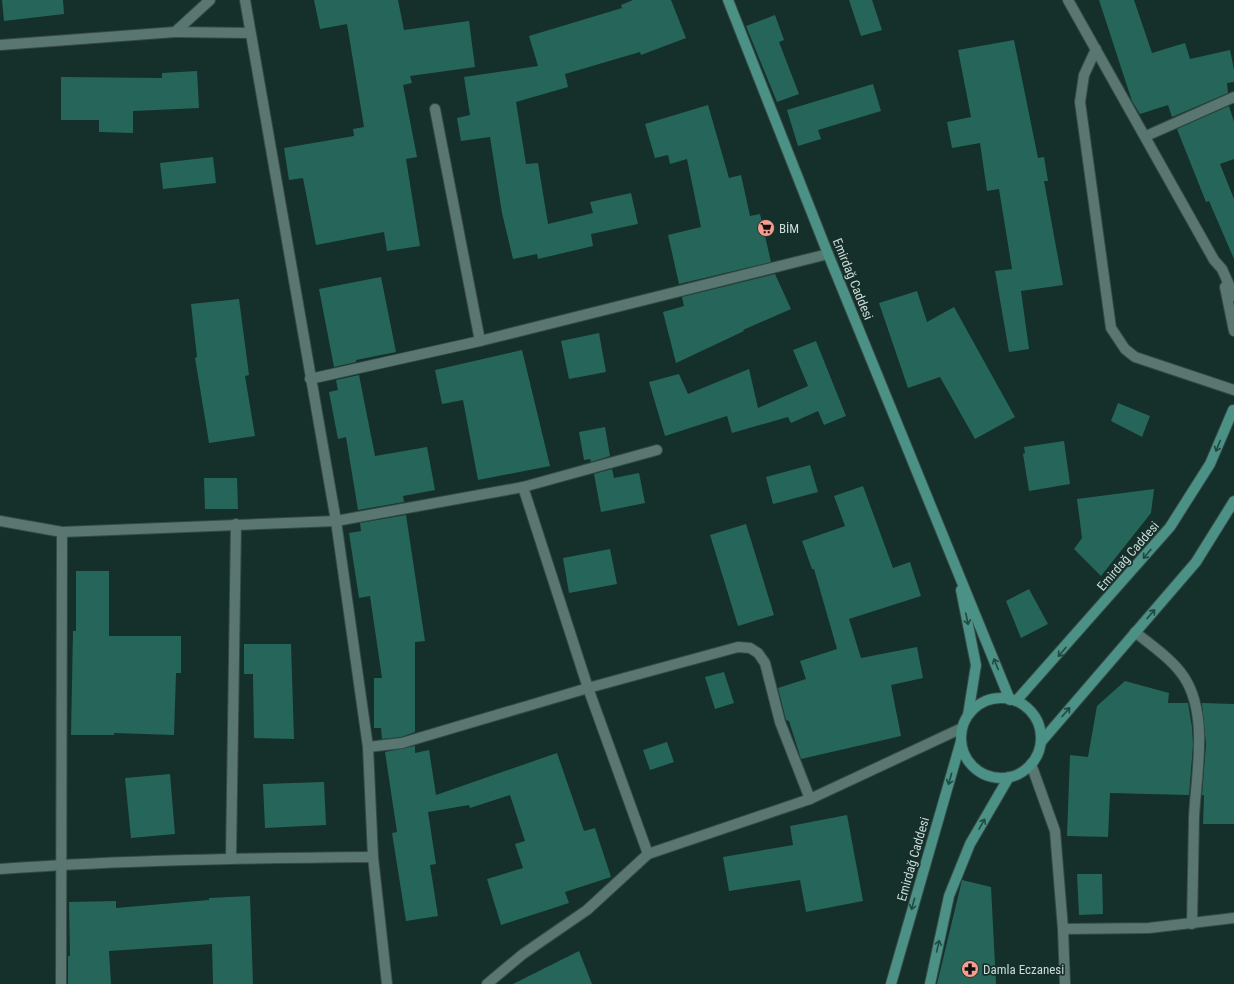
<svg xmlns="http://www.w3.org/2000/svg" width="1234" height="984" font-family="'Roboto Condensed',sans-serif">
  <rect width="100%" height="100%" fill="#152f2a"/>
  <g fill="#26665a">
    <path d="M2,0H63L64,14L4,21Z"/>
    <path d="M314,0H398L404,30L469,21L475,67L410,76L412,83L403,85L417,157L406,159L420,246L387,251L384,232L316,245L303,178L289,180L284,148L354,136L353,129L364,127L347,24L320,29Z"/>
    <path d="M633,0H671L686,38L641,55L640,52L565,74L568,87L516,102L526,164L538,163L548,224L593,213L590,202L631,193L638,224L591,234L593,246L538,259L537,254L513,259L502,213L490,137L461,141L457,118L470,115L464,77L538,66L529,36L622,8L621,5Z"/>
    <path d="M849,0H872L882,30L861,36Z"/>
    <path d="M1099,0H1134L1152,53L1185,43L1190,59L1230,50L1234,70V82L1227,83L1228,93L1172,117L1168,105L1140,114L1132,101Z"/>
    <path d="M775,15L784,40L779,42L799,94L777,102L746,26Z"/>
    <path d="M1014,40L1038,158L1044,157L1048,181H1044L1063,285L1021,291L1029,349L1009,352L995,271L1012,269L999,189L987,191L980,143L952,148L947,122L971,117L958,50Z"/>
    <path d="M197,71L199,108L133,111V133L99,132V120H61V77L162,78V73Z"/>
    <path d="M873,84L881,111L818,130L821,139L798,146L787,110Z"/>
    <path d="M708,105L729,178L741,175L750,216L760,214L771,262L679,284L668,235L701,227L687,159L670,164L668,155L655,158L645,124Z"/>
    <path d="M1229,106L1234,122V159L1220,164L1234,199V259L1209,201L1206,202L1177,129Z"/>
    <path d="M213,157L216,183L163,189L160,163Z"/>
    <path d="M775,274L791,309L743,330L744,331L676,363L663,312L684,306L682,297Z"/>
    <path d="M381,277L396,352L356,360V362L334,367L319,289Z"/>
    <path d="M917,291L927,322L954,307L1015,417L975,439L940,377L908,388L879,303Z"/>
    <path d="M239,299L249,375L245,376L255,436L209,443L195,358L197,357L191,304Z"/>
    <path d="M599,333L606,372L569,379L561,341Z"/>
    <path d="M816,341L846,416L824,425L818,411L791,423L788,417L732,433L727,416L665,436L649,382L679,374L688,394L749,369L758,408L808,386L793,350Z"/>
    <path d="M522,350L550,466L478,480L463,400L442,404L435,370Z"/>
    <path d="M359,375L375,456L427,447L435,490L403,496L404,502L358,510L346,437L338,439L329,392L338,390L336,380Z"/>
    <path d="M1118,403L1150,416L1142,437L1111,421Z"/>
    <path d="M605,427L610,456L591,462L590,459L584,460L579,432Z"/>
    <path d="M1064,441L1070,484L1029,491L1023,454L1025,453L1024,447Z"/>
    <path d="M810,465L818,492L773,504L766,477Z"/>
    <path d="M612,469L614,478L639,473L645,503L601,512L594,474Z"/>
    <path d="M204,478H237L238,509H205Z"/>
    <path d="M863,486L893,568L910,562L921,596L849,619L861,658L917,647L923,678L891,685L901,736L801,759L789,721L786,720L778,688L806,679L800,661L837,649L814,569H812L802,541L845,526L834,496Z"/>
    <path d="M1154,489L1151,513L1101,576L1074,549L1082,538L1077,499Z"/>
    <path d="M406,515L425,641L415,642V732L401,737L382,739L381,728H374V678H382L370,596L359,598L349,533L361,531L360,523Z"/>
    <path d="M746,524L774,615L738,626L710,535Z"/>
    <path d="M610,549L617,584L569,593L563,558Z"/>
    <path d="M76,571H109V636H181V673H176L174,735L114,733V735H71L73,631H76Z"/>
    <path d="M1029,589L1048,624L1021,638L1006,601Z"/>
    <path d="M244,644H291L294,739L254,738L253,674H244Z"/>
    <path d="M724,672L734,703L715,709L705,677Z"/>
    <path d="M1125,681L1169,693L1168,703H1188L1192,727L1193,745L1189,795L1110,793L1108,837L1067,836L1070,755L1088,757L1097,706Z"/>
    <path d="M1202,703L1234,704V824H1203L1204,795H1202L1206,745Z"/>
    <path d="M667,742L674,762L650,770L643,750Z"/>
    <path d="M415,746V753L429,750L436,795L557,753L584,831L595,828L611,877L565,892L569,903L501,925L487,879L523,868L515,844L525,841L510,795L470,808L469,805L428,812L436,864L430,865L438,916L406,921L392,833L397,832L385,752Z"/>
    <path d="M170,774L175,834L131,838L125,778Z"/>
    <path d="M324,782L326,825L265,828L263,784Z"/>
    <path d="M847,815L863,901L806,912L800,880L729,891L723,857L793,845L790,826Z"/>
    <path d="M1077,874H1102L1103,914L1079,915Z"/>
    <path d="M962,880L991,887L996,984H937Z"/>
    <path d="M250,896L253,984H213L212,944L109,951L111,984H68V956H70L69,902L116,901V908L209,900V898Z"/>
    <path d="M579,951L592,984H513Z"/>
  </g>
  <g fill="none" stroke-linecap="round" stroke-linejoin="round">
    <g stroke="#354a46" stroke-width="12">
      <path id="service" d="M1096,49L1084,75L1080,102L1111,328L1125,349L1135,357L1234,390"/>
    </g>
    <g stroke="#354a46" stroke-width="12">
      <g id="minor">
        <path d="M245,0L336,521L368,747L373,857L387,984"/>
        <path d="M175,32L250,33"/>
        <path d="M435,109L480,341"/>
        <path d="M1146,136L1234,97"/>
        <path d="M310,379L480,341L828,254"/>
        <path d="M523,487L657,450"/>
        <path d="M0,521L62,532L336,521L523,487L588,688L648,854"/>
        <path d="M1135,632C1152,646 1172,659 1184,677C1209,715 1196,775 1194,817C1193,853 1193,888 1192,924"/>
        <path d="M368,747L402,743L588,688L738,647L750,648L758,653L765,663L780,722L810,799"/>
        <path d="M1031,764L1055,831L1063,929L1065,984"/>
        <path d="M231,858L236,524"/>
        <path d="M0,869C124,860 249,858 373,857"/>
        <path d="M1063,929L1149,928L1234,918"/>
        <path d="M61,984L62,532"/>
        <path d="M487,984L523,954L587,910L648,854L810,799L962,728"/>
      </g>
    </g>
    <g stroke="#354a46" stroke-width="12">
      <g id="tertiary">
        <path d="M1068,0L1214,260L1222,269L1234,296"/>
        <path d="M0,45L175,32L210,0"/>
        <path d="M1225,287L1234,331"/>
      </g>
    </g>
    <g stroke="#354a46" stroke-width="12">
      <g id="secondary">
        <path d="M728,0L828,254L1010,700"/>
        <path d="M961,590L976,665L968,715"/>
        <circle cx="1001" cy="738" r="40"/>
        <path d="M1016,701L1170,527L1210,464L1233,410"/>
        <path d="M1041,742L1196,562L1234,501"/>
        <path d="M891,984L961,741"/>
        <path d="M930,984L949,896L970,844L1009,777"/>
      </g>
    </g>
    <use href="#service" stroke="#5a7670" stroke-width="10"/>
    <use href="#minor" stroke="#5a7670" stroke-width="10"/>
    <use href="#tertiary" stroke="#5a7670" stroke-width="10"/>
    <use href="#secondary" stroke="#4b9185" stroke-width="10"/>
  </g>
  <defs><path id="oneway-shaft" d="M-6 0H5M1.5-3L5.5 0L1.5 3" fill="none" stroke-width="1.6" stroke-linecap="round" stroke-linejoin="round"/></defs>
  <g stroke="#224841">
    <use href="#oneway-shaft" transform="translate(1218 446) rotate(112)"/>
    <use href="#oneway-shaft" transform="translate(1147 554) rotate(131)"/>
    <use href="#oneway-shaft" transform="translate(1151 614) rotate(-49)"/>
    <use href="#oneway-shaft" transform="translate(967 619) rotate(78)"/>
    <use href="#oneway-shaft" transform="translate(1062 652) rotate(131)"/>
    <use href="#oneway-shaft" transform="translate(996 664) rotate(-112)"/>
    <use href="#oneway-shaft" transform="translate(1066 712) rotate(-49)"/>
    <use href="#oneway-shaft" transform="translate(950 779) rotate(106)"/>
    <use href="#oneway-shaft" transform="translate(982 824) rotate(-60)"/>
    <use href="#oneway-shaft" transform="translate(913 904) rotate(106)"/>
    <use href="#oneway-shaft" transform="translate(938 946) rotate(-77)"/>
  </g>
  <defs>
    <g id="supermarket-disc" transform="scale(0.9)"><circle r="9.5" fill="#f59d8f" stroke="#152f2a"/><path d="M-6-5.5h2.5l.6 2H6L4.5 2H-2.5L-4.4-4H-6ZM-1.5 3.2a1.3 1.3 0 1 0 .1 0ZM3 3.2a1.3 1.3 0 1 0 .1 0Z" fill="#111"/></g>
    <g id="pharmacy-disc" transform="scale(0.9)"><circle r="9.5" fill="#f59d8f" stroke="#152f2a"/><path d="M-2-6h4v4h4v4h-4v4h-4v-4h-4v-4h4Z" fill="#111"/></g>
  </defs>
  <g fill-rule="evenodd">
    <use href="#supermarket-disc" x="766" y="228"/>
    <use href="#pharmacy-disc" x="970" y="969"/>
  </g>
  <g text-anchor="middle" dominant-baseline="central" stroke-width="3.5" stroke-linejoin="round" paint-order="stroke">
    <g font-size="13" fill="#ccdbd7" stroke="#152f2a" text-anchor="start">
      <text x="779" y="228">BİM</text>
      <text x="983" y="969">Damla Eczanesi</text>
    </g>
    <g font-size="13" fill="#ccdbd7" stroke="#152f2a">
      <text transform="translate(853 279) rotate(68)">Emirdağ Caddesi</text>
      <text transform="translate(1128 556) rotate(-49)">Emirdağ Caddesi</text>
      <text transform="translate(913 859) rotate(-74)">Emirdağ Caddesi</text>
    </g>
  </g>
</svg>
